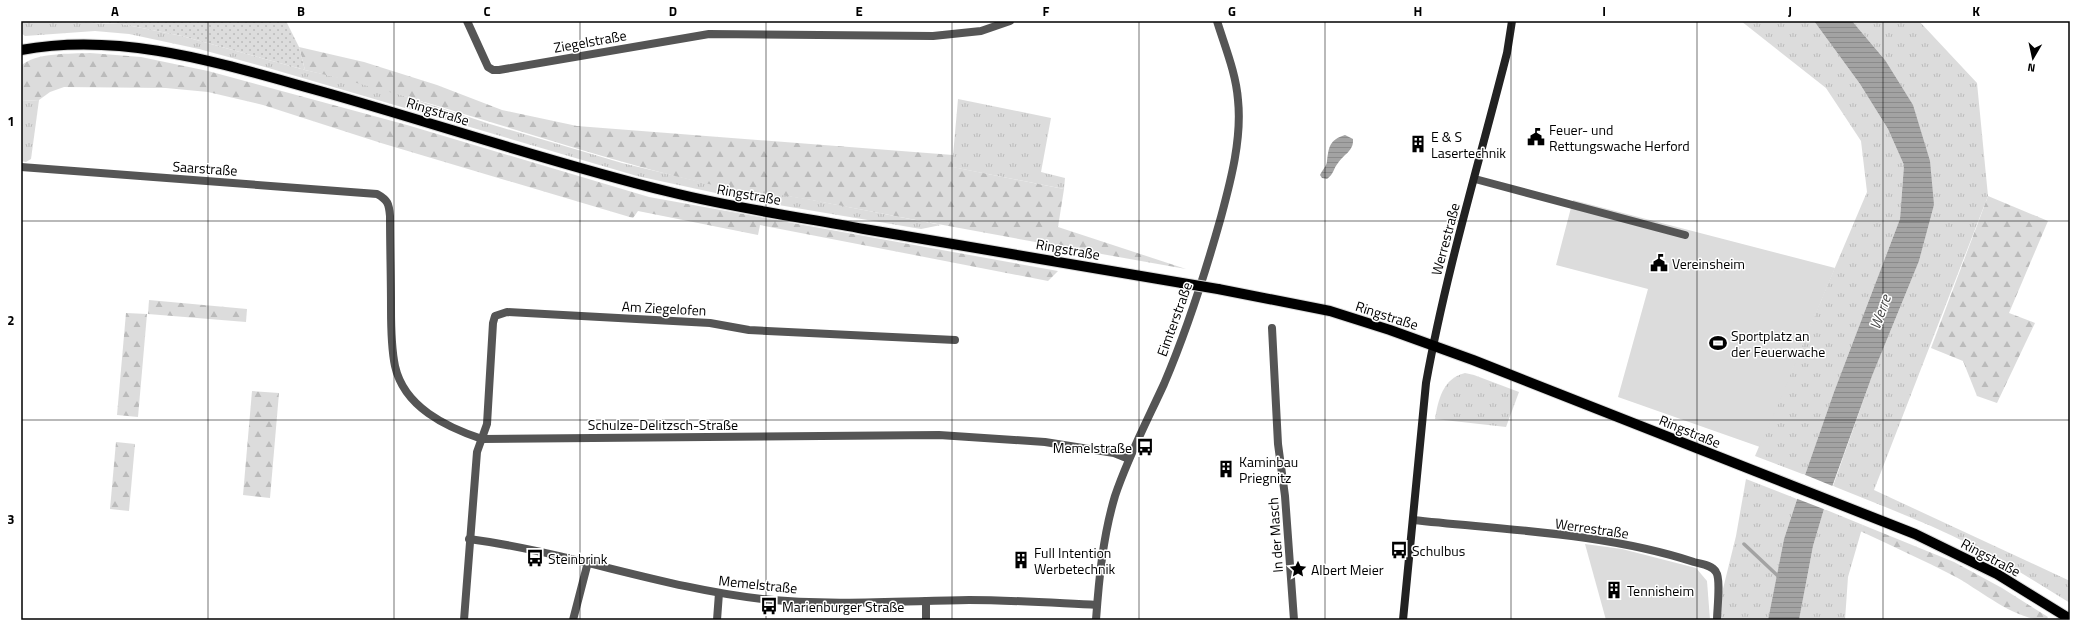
<svg xmlns="http://www.w3.org/2000/svg" width="2091" height="641" font-family="'Titillium Web',sans-serif">
  <defs>
    <pattern id="grass-tufts" width="24" height="20" patternUnits="userSpaceOnUse"><rect width="24" height="20" fill="#dcdcdc"/><path d="M3 7l-1-3M5 7V3M7 7l1-3M15 17l-1-3M17 17v-4M19 17l1-3" fill="none" stroke="#bbb"/></pattern>
    <pattern id="forest-firs" width="22" height="20" patternUnits="userSpaceOnUse"><rect width="22" height="20" fill="#dcdcdc"/><path d="M5 1l3.5 6h-7zM16 11l3.5 6h-7z" fill="#bbb"/></pattern>
    <pattern id="park-dots" width="8" height="8" patternUnits="userSpaceOnUse"><rect width="8" height="8" fill="#dcdcdc"/><path d="M2 2h.1M6 6h.1" fill="none" stroke="#bbb" stroke-width="1.8" stroke-linecap="round"/></pattern>
    <pattern id="water-rules" width="6" height="5" patternUnits="userSpaceOnUse"><rect width="6" height="5" fill="#a3a3a3"/><path d="M0 2.5h6" fill="none" stroke="#8b8b8b"/></pattern>
  </defs>
  <rect width="100%" height="100%" fill="#fff"/>
  <g fill="url(#grass-tufts)">
    <path d="M21,21L122,24L182,36L305,70L371,85L490,124L622,163L701,182L807,199L941,225L921,229L748,200L637,176L265,67L199,49L129,34L95,31L25,36L21,33Z"/>
    <path d="M1741,21H1814L1860,84L1888,129L1904,165L1900,219L1834,392L1805,475L1755,456L1867,192L1861,141L1826,88Z"/>
    <path d="M1852,21H1919L1977,83L1988,196L1874,490L2070,581V603C2038,583 2006,563 1973,546C1928,523 1880,505 1833,486L1872,376L1919,261L1934,205L1885,60Z"/>
    <path d="M958,99L1051,118L1041,172L1065,178L1064,189L952,167Z"/>
    <path d="M39,100L31,159L26,162L21,161V101Z"/>
    <path d="M1465,373L1474,375L1519,392L1506,427L1435,419C1438,400 1443,378 1465,373Z"/>
    <path d="M1746,479L1797,499L1784,539L1768,620H1721V597L1736,536Z"/>
    <path d="M1824,509L1863,525L1848,577L1845,620H1799L1813,546Z"/>
  </g>
  <g fill="url(#forest-firs)">
    <path d="M299,47L364,62L437,85L502,110L577,126L953,155V167L1064,189L1058,227L1186,269C1061,247 936,224 811,200C774,193 735,190 699,182C566,150 438,101 305,70Z"/>
    <path d="M90,53L141,57L208,71L407,125L649,197L1058,271L1048,281L760,225L758,235L638,211L633,218L381,143L263,105L208,92L166,88L64,87L50,92L39,100L21,101V66C35,52 71,54 90,53Z"/>
    <path d="M1988,196L2048,221L2009,313L2035,323L1997,403L1977,396L1963,361L1931,348Z"/>
    <path d="M149,300L247,309L246,322L148,314Z"/>
    <path d="M126,313L147,314L138,417L117,415Z"/>
    <path d="M252,391L279,393L270,498L243,495Z"/>
    <path d="M116,442L135,444L129,511L110,509Z"/>
    <path d="M1863,525L1954,562L2002,588L2048,617L2046,620C2014,620 1982,591 1954,576C1923,560 1892,546 1860,531Z"/>
  </g>
  <path fill="url(#park-dots)" d="M60,21H286L299,47L305,70L182,36L122,24Z"/>
  <g fill="#dcdcdc">
    <path d="M1573,200L1835,268L1760,447L1618,397L1648,289L1556,265Z"/>
    <path d="M1585,544L1622,549L1696,568L1707,581L1710,620H1606Z"/>
  </g>
  <g fill="url(#water-rules)">
    <path d="M1814,21H1852L1885,60L1913,105L1930,161L1934,205L1919,261L1872,376L1824,509L1813,546L1799,620H1768L1784,539L1805,475L1834,392L1900,219L1904,165L1888,129L1860,84Z"/>
    <path d="M1345,135L1353,139C1354,151 1344,154 1338,163C1333,169 1334,174 1327,179L1322,178L1320,175C1322,170 1327,166 1327,161C1329,147 1329,140 1345,135Z"/>
  </g>
  <path fill="#fff" d="M1803,474L1835,487L1826,510L1795,498Z"/>
  <g fill="none" stroke-linecap="round" stroke-linejoin="round">
    <path stroke="#a3a3a3" stroke-width="3.5" d="M1744,544L1778,576"/>
    <g stroke="#dbdbdb" stroke-width="12">
      <g id="primary">
        <path d="M21,50C123,31 222,64 320,91C437,124 552,163 670,192C734,208 799,217 864,229C970,247 1076,265 1182,283"/>
        <path d="M1218,289L1330,311L1390,330L1473,360L1915,534L1997,574L2070,619"/>
      </g>
    </g>
    <g stroke="#555" stroke-width="8">
      <path d="M467,21L488,67L493,70H499L709,34L933,36L981,31L1010,21"/>
      <path d="M21,167L377,194C388,200 389,204 390,216C390,247 391,277 391,308C391,327 391,347 395,366C404,407 446,427 482,439L939,435L1045,442L1114,453L1129,459"/>
      <path d="M1475,179L1685,235"/>
      <path d="M1272,328L1278,444L1285,496L1294,620"/>
      <path d="M1413,520C1505,530 1605,533 1694,562C1701,564 1712,565 1716,572C1721,579 1717,610 1717,620"/>
      <path d="M469,539C568,552 663,588 762,599C831,606 901,601 969,600C1012,600 1054,603 1097,605"/>
      <path d="M464,620L477,452L487,424L493,323L495,316L507,312L710,323L749,330L955,340"/>
      <path d="M573,620L588,562"/>
      <path d="M717,620L719,593"/>
      <path d="M926,620V601"/>
      <path d="M1096,620C1099,578 1103,536 1115,496C1128,457 1147,421 1164,384C1187,330 1205,274 1221,217C1231,180 1242,138 1238,100C1236,73 1225,47 1217,21"/>
    </g>
    <path stroke="#222" stroke-width="8" d="M1403,620L1426,383C1446,272 1479,163 1507,53L1512,21"/>
    <use href="#primary" stroke="#000" stroke-width="10"/>
    <g stroke="#dbdbdb" stroke-width="12" stroke-linecap="butt">
      <path id="primary-bridge" d="M1182,283L1218,289"/>
    </g>
    <use href="#primary-bridge" stroke="#000" stroke-width="10"/>
  </g>
  <path fill="none" stroke="#000" stroke-width="1" stroke-opacity="0.55" d="M208,21V620M394,21V620M580,21V620M766,21V620M952,21V620M1139,21V620M1325,21V620M1511,21V620M1697,21V620M1883,21V620M21,221H2070M21,420H2070"/>
  <defs>
    <g id="civic-bare" transform="scale(1.38)"><path d="M-.6-6.5H3V-4.5H.6V-3L4-1V1h2V6H-6V1h2V-1L-.6-3ZM-1.2 2.5V6h2.4V2.5Z" fill="#000" stroke="#fff" stroke-width="2.5" paint-order="stroke"/></g>
    <g id="building-bare" transform="scale(1.38)"><path d="M-4-6H4V6H1V3H-1V6H-4ZM-2.5-4.3h1.7v1.8h-1.7ZM.8-4.3h1.7v1.8H.8ZM-2.5-1h1.7V.8h-1.7ZM.8-1h1.7V.8H.8Z" fill="#000" stroke="#fff" stroke-width="2.5" paint-order="stroke"/></g>
    <g id="stadium-bare" transform="scale(1.38)"><path d="M0-5a6.5 5 0 1 0 0 10a6.5 5 0 1 0 0-10ZM-3.5-1.8h7v3.6h-7Z" fill="#000" stroke="#fff" stroke-width="2.5" paint-order="stroke"/></g>
    <g id="bus-bare" transform="scale(1.38)"><path d="M-5-6H5V4H4V6H2V4H-2V6H-4V4H-5ZM-3.5-4V0h7V-4ZM-3.5 1.2v1.5H-2V1.2ZM2 1.2v1.5H3.5V1.2Z" fill="#000" stroke="#fff" stroke-width="2.5" paint-order="stroke"/></g>
    <g id="sight-bare" transform="scale(1.38)"><path d="M0-6L1.8-2.2L6-1.7L2.9 1.2L3.7 5.4L0 3.3L-3.7 5.4L-2.9 1.2L-6-1.7L-1.8-2.2Z" fill="#000" stroke="#fff" stroke-width="2.5" paint-order="stroke"/></g>
  </defs>
  <g fill-rule="evenodd">
    <use href="#civic-bare" x="1536" y="137"/>
    <use href="#building-bare" x="1418" y="144"/>
    <use href="#civic-bare" x="1659" y="263"/>
    <use href="#stadium-bare" x="1718" y="343"/>
    <use href="#bus-bare" x="1145" y="447"/>
    <use href="#building-bare" x="1226" y="469"/>
    <use href="#bus-bare" x="1399" y="550"/>
    <use href="#bus-bare" x="535" y="558"/>
    <use href="#building-bare" x="1021" y="560"/>
    <use href="#sight-bare" x="1298" y="569"/>
    <use href="#building-bare" x="1614" y="590"/>
    <use href="#bus-bare" x="769" y="606"/>
  </g>
  <g text-anchor="middle" dominant-baseline="central" stroke-width="3" stroke-linejoin="round" paint-order="stroke">
    <g font-size="14" fill="#000" stroke="#fff">
      <text transform="translate(590 41) rotate(-10)">Ziegelstraße</text>
      <text transform="translate(438 111) rotate(17)">Ringstraße</text>
      <text transform="translate(205 168) rotate(4)">Saarstraße</text>
      <text transform="translate(749 194) rotate(10)">Ringstraße</text>
      <text transform="translate(1445 239) rotate(-75)">Werrestraße</text>
      <text transform="translate(1068 249) rotate(10)">Ringstraße</text>
      <text transform="translate(664 308) rotate(3)">Am Ziegelofen</text>
      <text transform="translate(1387 315) rotate(18)">Ringstraße</text>
      <text transform="translate(1174 319) rotate(-70)">Eimterstraße</text>
      <text x="663" y="424">Schulze-Delitzsch-Straße</text>
      <text transform="translate(1690 431) rotate(22)">Ringstraße</text>
      <text transform="translate(1592 528) rotate(8)">Werrestraße</text>
      <text transform="translate(1275 535) rotate(-94)">In der Masch</text>
      <text transform="translate(1991 557) rotate(28)">Ringstraße</text>
      <text transform="translate(758 584) rotate(6)">Memelstraße</text>
    </g>
    <g font-size="14" fill="#000" stroke="#fff" text-anchor="start">
      <text x="1549" y="129">Feuer- und<tspan x="1549" dy="16">Rettungswache Herford</tspan></text>
      <text x="1431" y="136">E &amp; S<tspan x="1431" dy="16">Lasertechnik</tspan></text>
      <text x="1672" y="263">Vereinsheim</text>
      <text x="1731" y="335">Sportplatz an<tspan x="1731" dy="16">der Feuerwache</tspan></text>
      <text x="1132" y="447" text-anchor="end">Memelstraße</text>
      <text x="1239" y="461">Kaminbau<tspan x="1239" dy="16">Priegnitz</tspan></text>
      <text x="1412" y="550">Schulbus</text>
      <text x="1034" y="552">Full Intention<tspan x="1034" dy="16">Werbetechnik</tspan></text>
      <text x="548" y="558">Steinbrink</text>
      <text x="1311" y="569">Albert Meier</text>
      <text x="1627" y="590">Tennisheim</text>
      <text x="782" y="606">Marienburger Straße</text>
    </g>
    <g font-size="15" font-style="italic" fill="#444" stroke="#fff">
      <text transform="translate(1880 312) rotate(-70)">Werre</text>
    </g>
  </g>
  <rect width="2091" height="641" fill="none" stroke="#ffffff" stroke-width="44"/>
  <g transform="translate(2033 58) rotate(189)" stroke="#ffffff" stroke-width="3" paint-order="stroke">
  <path d="M0-3L7 15L0 10L-7 15Z" fill="#000000"/>
  <text y="-6" font-size="11" font-weight="bold" text-anchor="middle" fill="#000000">N</text>
  </g>
  <rect x="22" y="22" width="2047" height="597" fill="none" stroke="#000" stroke-width="1.5"/>
  <g font-size="13" text-anchor="middle" font-weight="bold" fill="#000">
    <text x="115" y="16">A</text>
    <text x="301" y="16">B</text>
    <text x="487" y="16">C</text>
    <text x="673" y="16">D</text>
    <text x="859" y="16">E</text>
    <text x="1046" y="16">F</text>
    <text x="1232" y="16">G</text>
    <text x="1418" y="16">H</text>
    <text x="1604" y="16">I</text>
    <text x="1790" y="16">J</text>
    <text x="1976" y="16">K</text>
    <text x="11" y="126">1</text>
    <text x="11" y="325">2</text>
    <text x="11" y="524">3</text>
  </g>
</svg>
